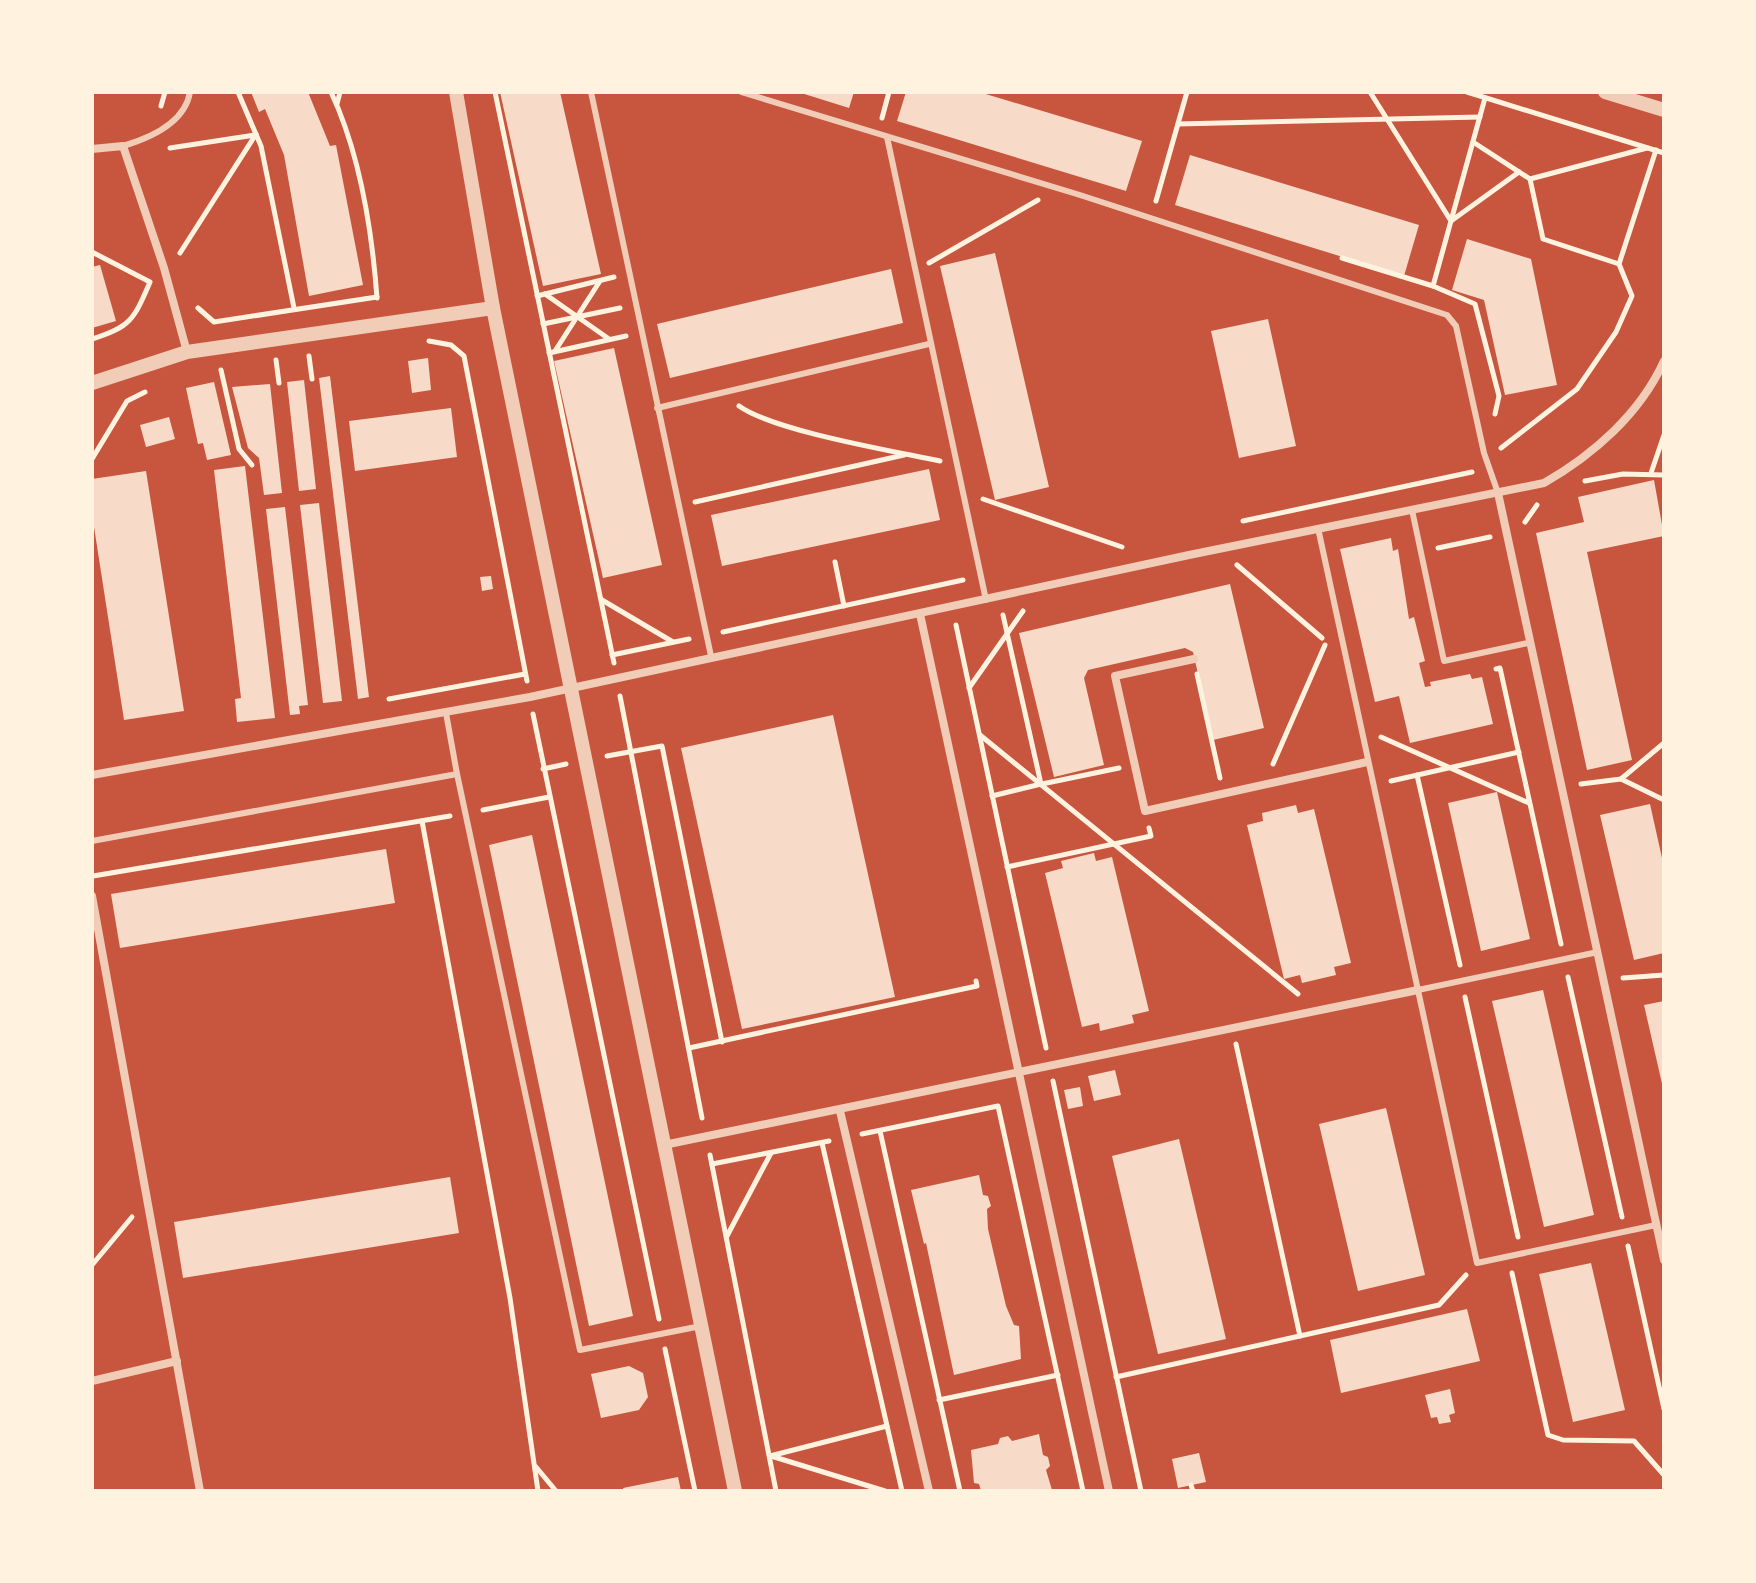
<svg xmlns="http://www.w3.org/2000/svg" width="1756" height="1583" font-family="Mulish,sans-serif">
  <rect width="100%" height="100%" fill="#c8553d"/>
  <g fill="#f7dbc8">
    <path d="M251,92H308L330,146L336,145L363,285L309,296L284,155L265,109L259,112Z"/>
    <path d="M500,92H560L601,274L543,286Z"/>
    <path d="M798,92H854L849,108Z"/>
    <path d="M906,92H979L1142,141L1126,191L897,121Z"/>
    <path d="M1190,155L1419,225L1404,276L1175,205Z"/>
    <path d="M1467,239L1531,259L1557,385L1505,395L1484,300L1452,290Z"/>
    <path d="M995,253L1049,487L995,500L940,266Z"/>
    <path d="M100,265L116,321L92,328V267Z"/>
    <path d="M891,269L903,323L670,378L657,324Z"/>
    <path d="M1268,319L1296,446L1239,458L1211,331Z"/>
    <path d="M614,348L662,565L603,578L554,361Z"/>
    <path d="M428,358L431,390L412,393L408,361Z"/>
    <path d="M330,376L369,697L358,699L319,378Z"/>
    <path d="M304,380L316,489L299,491L287,382Z"/>
    <path d="M214,382L231,455L207,460L203,443L198,444L186,388Z"/>
    <path d="M270,384L282,493L264,495L259,458L248,448L232,387Z"/>
    <path d="M451,408L457,457L355,471L349,421Z"/>
    <path d="M169,417L175,439L146,447L140,425Z"/>
    <path d="M245,466L275,718L237,722L235,699L241,698L214,470Z"/>
    <path d="M929,469L940,520L722,566L711,515Z"/>
    <path d="M146,471L184,711L124,720L92,514V479Z"/>
    <path d="M1654,480L1664,536L1587,552L1632,760L1587,770L1536,533L1584,522L1578,497Z"/>
    <path d="M319,503L342,701L323,703L300,505Z"/>
    <path d="M285,507L308,705L299,706L300,714L290,715L266,509Z"/>
    <path d="M1391,538L1393,551L1398,549L1409,619L1414,617L1425,661L1419,663L1425,687L1431,686L1430,682L1470,674L1472,679L1482,677L1493,724L1410,743L1399,696L1375,702L1340,549Z"/>
    <path d="M491,576L493,589L482,591L480,577Z"/>
    <path d="M1230,584L1264,728L1213,740L1193,652L1185,648L1088,670L1084,678L1104,765L1054,777L1019,633Z"/>
    <path d="M833,715L895,997L742,1029L681,748Z"/>
    <path d="M1497,792L1530,939L1481,951L1448,803Z"/>
    <path d="M1650,804L1664,867V953L1634,960L1600,815Z"/>
    <path d="M1296,805L1298,813L1314,809L1351,963L1334,967L1336,975L1302,983L1300,975L1284,979L1247,825L1263,821L1262,813Z"/>
    <path d="M532,835L633,1316L589,1326L489,845Z"/>
    <path d="M386,849L395,903L120,948L111,894Z"/>
    <path d="M1094,853L1096,861L1112,857L1149,1011L1132,1015L1134,1023L1100,1031L1099,1023L1082,1027L1045,873L1063,868L1061,861Z"/>
    <path d="M1543,990L1594,1215L1544,1227L1492,1001Z"/>
    <path d="M1664,1001V1088H1663L1644,1005Z"/>
    <path d="M1115,1070L1121,1095L1094,1101L1088,1076Z"/>
    <path d="M1080,1087L1083,1106L1068,1109L1064,1090Z"/>
    <path d="M1386,1108L1425,1275L1358,1291L1319,1124Z"/>
    <path d="M1179,1139L1226,1339L1158,1354L1112,1156Z"/>
    <path d="M979,1175L983,1195L988,1196L991,1206L987,1209L988,1229L1006,1306L1014,1325L1019,1326L1021,1359L954,1375L926,1243L924,1244L911,1190Z"/>
    <path d="M450,1177L459,1233L183,1278L174,1222Z"/>
    <path d="M1591,1263L1625,1410L1573,1422L1539,1274Z"/>
    <path d="M1467,1309L1480,1361L1341,1393L1330,1340Z"/>
    <path d="M629,1366L643,1373L648,1397L639,1410L601,1418L591,1374Z"/>
    <path d="M1450,1389L1455,1413L1449,1415L1451,1422L1439,1424L1437,1417L1431,1418L1425,1395Z"/>
    <path d="M1039,1434L1043,1455L1048,1457L1050,1466L1046,1470L1052,1490L981,1491L979,1484L974,1483L971,1450L998,1444L1000,1438L1008,1436L1012,1441Z"/>
    <path d="M1199,1453L1206,1482L1178,1488L1172,1459Z"/>
    <path d="M678,1477L681,1491H624L623,1488Z"/>
  </g>
  <g fill="none" stroke-linecap="round" stroke-linejoin="round">
    <g stroke="#fff3e0" stroke-width="5">
      <path d="M238,92L261,146L294,308"/>
      <path d="M331,92C360,154 372,230 377,298"/>
      <path d="M495,92L614,663"/>
      <path d="M1370,92L1451,221L1519,172"/>
      <path d="M1467,92L1664,153"/>
      <path d="M337,104L340,92"/>
      <path d="M161,106L165,92"/>
      <path d="M882,118L889,92"/>
      <path d="M1178,124L1480,117"/>
      <path d="M1473,142L1530,179L1647,148"/>
      <path d="M170,148L255,135"/>
      <path d="M1530,179L1543,239L1619,264L1656,150"/>
      <path d="M1156,201L1187,92"/>
      <path d="M92,252L150,282C134,319 131,327 92,339"/>
      <path d="M180,253L256,134"/>
      <path d="M1342,258L1433,286L1475,304L1499,396L1495,414"/>
      <path d="M929,263L1038,200"/>
      <path d="M1433,286L1485,98"/>
      <path d="M545,294L609,339"/>
      <path d="M537,296L614,277"/>
      <path d="M198,308L214,322L377,297"/>
      <path d="M543,324L620,308"/>
      <path d="M429,341L451,345L464,356L527,681"/>
      <path d="M555,351L600,281"/>
      <path d="M549,353L626,336"/>
      <path d="M309,356L312,379"/>
      <path d="M276,360L279,383"/>
      <path d="M221,370L239,449L252,465"/>
      <path d="M739,406C774,431 893,451 940,461"/>
      <path d="M1501,448L1577,389L1616,332L1632,296L1619,264"/>
      <path d="M92,459L127,401L145,392"/>
      <path d="M1651,473L1664,435"/>
      <path d="M1585,481L1623,474L1664,475"/>
      <path d="M983,499L1122,547"/>
      <path d="M695,502L904,455"/>
      <path d="M1243,521L1472,472"/>
      <path d="M1525,522L1537,505"/>
      <path d="M1438,548L1490,537"/>
      <path d="M835,562L844,606"/>
      <path d="M1237,565L1322,638"/>
      <path d="M602,600L673,642"/>
      <path d="M956,625L1046,1048"/>
      <path d="M723,632L963,580"/>
      <path d="M612,655L689,639"/>
      <path d="M1496,669L1500,668L1561,944"/>
      <path d="M1197,674L1220,778"/>
      <path d="M969,688L1023,611"/>
      <path d="M620,696L702,1118"/>
      <path d="M389,699L525,674"/>
      <path d="M533,714L659,1319"/>
      <path d="M980,735L1298,994"/>
      <path d="M1381,737L1529,803"/>
      <path d="M607,756L662,746L722,1042"/>
      <path d="M1273,764L1325,645"/>
      <path d="M543,769L566,764"/>
      <path d="M1417,775L1460,965"/>
      <path d="M1621,779L1664,743"/>
      <path d="M1391,781L1519,752"/>
      <path d="M1042,784L1119,768"/>
      <path d="M1581,784L1621,779L1664,800"/>
      <path d="M992,796L1041,784L1003,615"/>
      <path d="M483,810L549,797"/>
      <path d="M422,821L510,1298L538,1491"/>
      <path d="M1007,867L1151,836L1149,828"/>
      <path d="M93,876L450,816"/>
      <path d="M1568,977L1622,1217"/>
      <path d="M1623,978L1664,975"/>
      <path d="M1465,997L1518,1237"/>
      <path d="M1236,1044L1300,1336"/>
      <path d="M689,1048L977,986L976,981"/>
      <path d="M1053,1081L1141,1491"/>
      <path d="M880,1131L960,1491"/>
      <path d="M862,1134L998,1106L1083,1491"/>
      <path d="M822,1143L902,1491"/>
      <path d="M710,1155L776,1491"/>
      <path d="M712,1164L829,1141"/>
      <path d="M727,1236L771,1153"/>
      <path d="M1628,1246L1664,1409"/>
      <path d="M92,1265L132,1217"/>
      <path d="M1512,1273L1548,1435L1563,1440L1634,1441L1664,1475"/>
      <path d="M665,1349L695,1491"/>
      <path d="M1116,1377L1439,1305L1466,1275"/>
      <path d="M939,1400L1058,1375"/>
      <path d="M770,1456L887,1426"/>
      <path d="M771,1456L885,1491"/>
      <path d="M536,1467L556,1491"/>
      <path d="M1191,1485L1193,1491"/>
    </g>
    <g stroke="#f1ccb7" stroke-width="6">
      <path d="M591,92L711,656"/>
      <path d="M741,92L1080,195L1447,315L1456,326L1484,453L1498,493"/>
      <path d="M887,137L986,600"/>
      <path d="M123,146C150,138 185,123 190,92"/>
      <path d="M657,408L929,344"/>
      <path d="M1412,510L1444,661L1528,643"/>
      <path d="M1318,528L1477,1263L1656,1225"/>
      <path d="M457,774L580,1350L701,1326"/>
      <path d="M92,841L457,774L446,713"/>
      <path d="M1418,990L1598,952"/>
    </g>
    <g stroke="#f1ccb7" stroke-width="8">
      <path d="M92,149L123,146L164,268L187,352"/>
      <path d="M1498,493L1664,1260"/>
      <path d="M920,614L1109,1491"/>
      <path d="M1194,659L1115,676L1145,811L1367,762"/>
      <path d="M92,775L530,697L1189,555L1544,483C1593,455 1640,414 1664,361"/>
      <path d="M92,896L200,1491"/>
      <path d="M840,1111L929,1491"/>
      <path d="M664,1145L1418,990"/>
      <path d="M92,1381L177,1361"/>
    </g>
    <g stroke="#f1ccb7" stroke-width="14">
      <path d="M456,92L493,308L735,1491"/>
      <path d="M1605,92L1664,110"/>
      <path d="M92,383L187,352L493,308"/>
    </g>
  </g>
  <rect width="1756" height="1583" fill="none" stroke="#fff3e0" stroke-width="188"/>
</svg>
